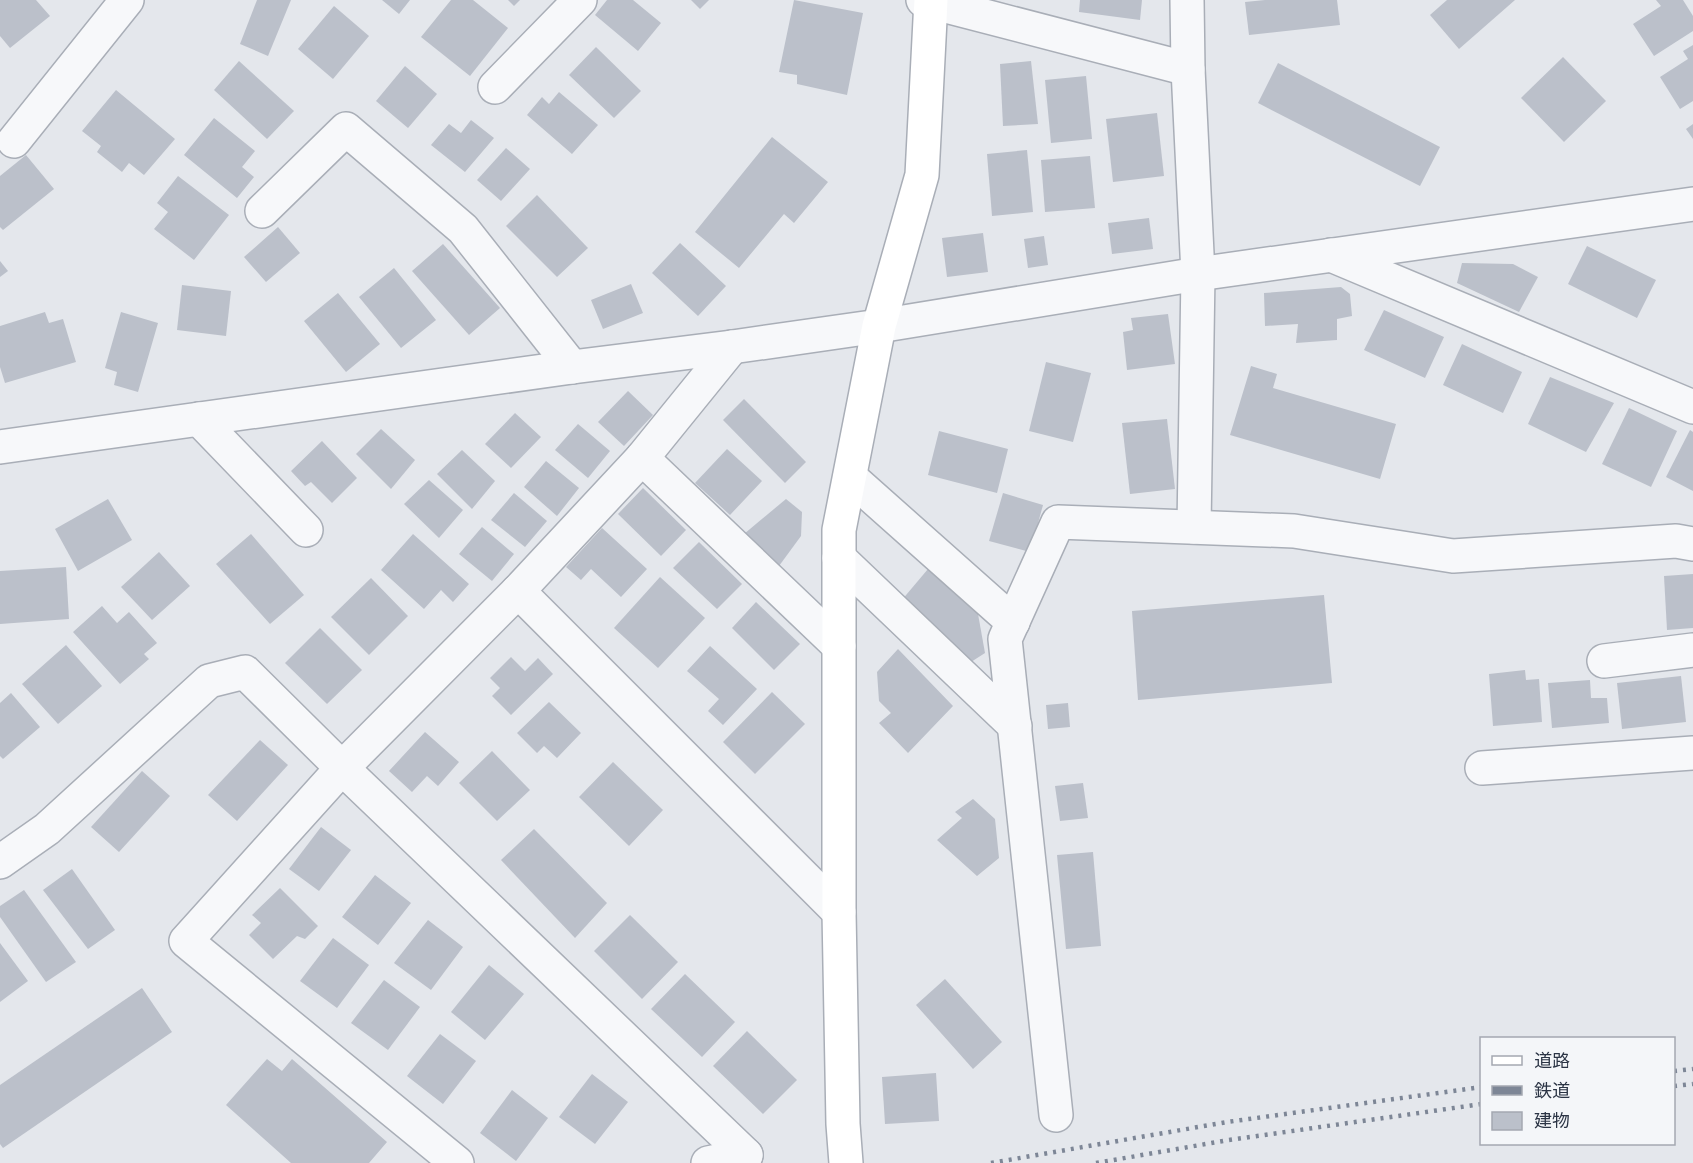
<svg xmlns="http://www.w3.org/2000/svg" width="1693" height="1163" font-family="'Noto Sans','Noto Sans JP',sans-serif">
  <rect width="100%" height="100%" fill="#e4e7ec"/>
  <g fill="#bbc0ca">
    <path d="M0,0H36L50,16L10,48L0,36Z"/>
    <path d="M257,0H291L268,56L240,44Z"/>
    <path d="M382,0H410L399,14Z"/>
    <path d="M451,0H473L508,28L470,76L421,37Z"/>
    <path d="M508,0H520L514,6Z"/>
    <path d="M607,0H633L661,23L638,51L595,15Z"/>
    <path d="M691,0H709L700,9Z"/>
    <path d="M794,0L863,13L847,95L797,84V75L779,72Z"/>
    <path d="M1080,0H1142L1140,20L1079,12Z"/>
    <path d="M1265,0H1337L1340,25L1249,35L1245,2Z"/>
    <path d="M1447,0H1515L1459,49L1430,15Z"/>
    <path d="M1656,0H1683L1693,16V31L1654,56L1633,24L1661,6Z"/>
    <path d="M334,6L369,36L333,79L298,49Z"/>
    <path d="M1693,45V101L1680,109L1660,77L1688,59L1683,51Z"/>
    <path d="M596,47L641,91L614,118L569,75Z"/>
    <path d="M1563,57L1606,101L1564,142L1521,98Z"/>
    <path d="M239,61L294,111L267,139L214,90Z"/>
    <path d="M1031,61L1038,124L1003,126L1000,64Z"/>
    <path d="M1278,63L1440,147L1420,186L1258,103Z"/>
    <path d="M405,66L437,94L408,128L376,101Z"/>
    <path d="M1086,76L1092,139L1051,143L1045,80Z"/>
    <path d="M116,90L175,139L144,175L129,163L122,172L97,152L101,146L82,131Z"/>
    <path d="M559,92L598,125L572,154L527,115L542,97L549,104Z"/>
    <path d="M1157,113L1164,176L1113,182L1106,119Z"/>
    <path d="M214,118L255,151L242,167L254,177L237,198L184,155Z"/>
    <path d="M471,120L494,138L465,172L431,145L449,124L461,133Z"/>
    <path d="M1693,124V139L1686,129Z"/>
    <path d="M772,137L828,182L794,223L784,214L739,268L695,232Z"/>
    <path d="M506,148L530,169L501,201L477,180Z"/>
    <path d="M1027,150L1033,212L992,216L987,154Z"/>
    <path d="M26,155L54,189L3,230L0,227V176Z"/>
    <path d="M1090,156L1095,208L1045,212L1041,160Z"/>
    <path d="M178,176L229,215L194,260L154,229L168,212L157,203Z"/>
    <path d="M537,195L588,248L557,277L506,226Z"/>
    <path d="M1149,218L1153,249L1112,254L1108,223Z"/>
    <path d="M278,227L300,253L266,282L244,257Z"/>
    <path d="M983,233L988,272L947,277L942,238Z"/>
    <path d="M1044,236L1048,265L1028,268L1024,239Z"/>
    <path d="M680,243L726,286L698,316L652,273Z"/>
    <path d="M443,244L500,308L469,335L412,271Z"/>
    <path d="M1587,246L1656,280L1637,318L1568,284Z"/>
    <path d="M0,261L8,271L0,277Z"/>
    <path d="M1462,263L1513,264L1538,277L1519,312L1457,283Z"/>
    <path d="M394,268L436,320L401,348L359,297Z"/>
    <path d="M631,284L643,313L603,329L591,300Z"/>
    <path d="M182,285L231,291L226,336L177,330Z"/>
    <path d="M1341,287L1350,294L1352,316L1337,319V340L1296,343L1298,324L1265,326L1264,293Z"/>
    <path d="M338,293L380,344L346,372L304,321Z"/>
    <path d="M1384,310L1444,337L1425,378L1364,350Z"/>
    <path d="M45,312L49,323L63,319L76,362L5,383L0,367V326Z"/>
    <path d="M121,312L158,323L138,392L114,385L117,372L105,368Z"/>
    <path d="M1168,314L1175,364L1127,370L1123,332L1133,330L1131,318Z"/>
    <path d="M1462,344L1522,372L1503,413L1443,385Z"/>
    <path d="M1046,362L1091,373L1073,442L1029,431Z"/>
    <path d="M1251,366L1277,374L1273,388L1396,424L1380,479L1230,435Z"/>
    <path d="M1550,377L1614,403L1586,452L1528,424Z"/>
    <path d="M628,391L653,415L624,446L598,422Z"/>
    <path d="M744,399L806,462L785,483L723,420Z"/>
    <path d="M1629,408L1677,431L1651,487L1602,464Z"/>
    <path d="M515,413L541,437L511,468L485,444Z"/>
    <path d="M1167,419L1175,489L1130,494L1122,423Z"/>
    <path d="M578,424L610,451L588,478L555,450Z"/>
    <path d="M381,429L415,460L391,489L356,454Z"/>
    <path d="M1690,430L1693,432V491L1666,477Z"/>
    <path d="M939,431L1008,449L997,493L928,475Z"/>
    <path d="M322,441L357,478L332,503L311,482L305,486L291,471Z"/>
    <path d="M727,449L762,481L730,515L695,483Z"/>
    <path d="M462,450L495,481L472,509L437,474Z"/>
    <path d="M546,461L579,488L557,516L524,487Z"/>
    <path d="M429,480L463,510L439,538L404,504Z"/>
    <path d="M643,488L686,530L661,556L618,514Z"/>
    <path d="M514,493L547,521L525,547L491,520Z"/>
    <path d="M1003,493L1043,505L1030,552L989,541Z"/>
    <path d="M108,499L132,540L78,571L55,529Z"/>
    <path d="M786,499L802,512L801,536L779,566L744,534Z"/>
    <path d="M482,527L514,554L492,581L459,554Z"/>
    <path d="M602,528L647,569L621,597L591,569L581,580L566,567Z"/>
    <path d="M251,534L304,595L270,624L216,564Z"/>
    <path d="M413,534L469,584L453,602L441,590L424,609L381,570Z"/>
    <path d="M699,542L742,584L717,609L673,568Z"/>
    <path d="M159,552L190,586L152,620L121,587Z"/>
    <path d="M66,567L69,619L0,624V571Z"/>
    <path d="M928,569L978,614L985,653L960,669L901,601Z"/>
    <path d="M1693,574V628L1667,630L1664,576Z"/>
    <path d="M660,577L705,618L658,668L614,628Z"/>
    <path d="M371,578L408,616L369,655L331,617Z"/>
    <path d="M1324,595L1332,683L1138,700L1132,611Z"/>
    <path d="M756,602L800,644L774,670L732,628Z"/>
    <path d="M102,606L117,623L129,612L157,643L144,654L149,659L120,684L73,632Z"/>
    <path d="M320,628L362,670L327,704L285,663Z"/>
    <path d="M66,645L102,686L58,724L22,684Z"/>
    <path d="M710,646L757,689L723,725L708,711L719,699L687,671Z"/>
    <path d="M898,649L953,706L908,753L879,723L891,713L879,701L877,672Z"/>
    <path d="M511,657L525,671L538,658L553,674L511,715L492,696L500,688L490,678Z"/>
    <path d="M1525,670L1526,680L1539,679L1542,722L1493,726L1489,674Z"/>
    <path d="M1681,676L1686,722L1622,729L1617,683Z"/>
    <path d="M1590,680L1591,698H1607L1609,723L1552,728L1548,683Z"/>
    <path d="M772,692L805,724L755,774L723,742Z"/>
    <path d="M11,693L40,727L3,759L0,756V703Z"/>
    <path d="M549,702L581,733L557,758L544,746L537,753L517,733Z"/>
    <path d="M1068,703L1070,727L1048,729L1046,705Z"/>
    <path d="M425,732L459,762L438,786L427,776L412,792L389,771Z"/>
    <path d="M260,740L288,765L237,821L208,795Z"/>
    <path d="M492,751L530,790L497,821L459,783Z"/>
    <path d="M613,762L663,810L629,846L579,797Z"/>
    <path d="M142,771L170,796L119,852L91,827Z"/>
    <path d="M1083,783L1088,818L1060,821L1055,786Z"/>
    <path d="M973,799L995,819L999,858L977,876L937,840L962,818L955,812Z"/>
    <path d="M321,827L351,850L319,891L289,869Z"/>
    <path d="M534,829L607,903L575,938L501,860Z"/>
    <path d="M1093,852L1101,946L1066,949L1057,855Z"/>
    <path d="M72,869L115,930L88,949L43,890Z"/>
    <path d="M375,875L411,903L378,945L342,917Z"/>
    <path d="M280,888L318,926L305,939L297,936L273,959L249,935L261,923L252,915Z"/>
    <path d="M24,890L76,962L46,982L0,917V906Z"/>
    <path d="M630,915L678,962L642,999L594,951Z"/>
    <path d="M428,920L463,947L431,990L394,963Z"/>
    <path d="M333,938L369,965L337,1008L300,981Z"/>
    <path d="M0,943L28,981L0,1002Z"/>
    <path d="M489,965L524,994L485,1040L451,1012Z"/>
    <path d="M685,974L735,1022L702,1057L651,1009Z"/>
    <path d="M945,979L1002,1042L973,1069L916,1005Z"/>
    <path d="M384,980L420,1007L388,1050L351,1023Z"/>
    <path d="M142,988L172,1032L3,1148L0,1144V1085Z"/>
    <path d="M747,1031L797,1080L763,1114L713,1066Z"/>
    <path d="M440,1034L476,1061L443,1104L407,1076Z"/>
    <path d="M267,1059L282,1071L292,1059L387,1142L369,1163H291L226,1105Z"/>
    <path d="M936,1073L939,1121L885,1124L882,1077Z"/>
    <path d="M592,1074L628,1102L595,1144L559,1117Z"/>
    <path d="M512,1090L548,1118L516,1161L480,1133Z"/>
  </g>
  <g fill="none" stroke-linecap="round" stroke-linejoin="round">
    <g stroke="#a9aeb7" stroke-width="36">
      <g id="street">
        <path d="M923,0L1188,69"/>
        <path d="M1187,0L1188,69L1198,274L1194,527"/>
        <path d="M495,87L580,0"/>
        <path d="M14,141L127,0"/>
        <path d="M262,211L346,129L463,229L572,367"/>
        <path d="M1331,255L1693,407"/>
        <path d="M199,419L306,530"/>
        <path d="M0,447L572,367L732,347L879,326L1198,274L1693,204"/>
        <path d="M642,458L839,646"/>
        <path d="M850,477L1013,622"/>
        <path d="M839,558L1015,726"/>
        <path d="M518,591L839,912"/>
        <path d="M1604,661L1693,650"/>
        <path d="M1482,768L1693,753"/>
        <path d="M0,862L47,829L209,681L245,672L342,768L746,1155"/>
        <path d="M1056,1115L1005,639L1058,522L1294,531L1453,556L1676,541L1693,544"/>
        <path d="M457,1163L186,941L342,768L518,591L642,458L732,347"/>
        <path d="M708,1163L746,1155"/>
      </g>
    </g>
    <g stroke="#a9aeb7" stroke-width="36">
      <path id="secondary" d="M846,1163L843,1124L839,912V530L879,326L922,175L931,0"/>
    </g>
    <use href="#street" stroke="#f7f8fa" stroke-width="33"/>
    <use href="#secondary" stroke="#fff" stroke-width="33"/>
    <g stroke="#7d8696" stroke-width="4.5" stroke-dasharray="3 6" stroke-linecap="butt">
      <path d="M1674,1071L1693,1069"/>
      <path d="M1674,1086L1693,1084"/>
      <path d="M991,1163L1227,1122L1482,1087"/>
      <path d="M1096,1163L1229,1140L1482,1104"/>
    </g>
  </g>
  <rect x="1480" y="1037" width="195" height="108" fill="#f4f6f9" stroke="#a4a8b1" stroke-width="1.5"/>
  <rect x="1492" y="1056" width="30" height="9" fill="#ffffff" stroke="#a4a8b1" stroke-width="1.5"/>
  <text x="1534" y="1067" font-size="18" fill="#2b3445">道路</text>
  <rect x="1492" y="1086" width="30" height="9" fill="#7d8696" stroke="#a4a8b1" stroke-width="1.5"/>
  <text x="1534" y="1097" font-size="18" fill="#2b3445">鉄道</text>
  <rect x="1492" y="1112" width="30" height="18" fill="#bbc0ca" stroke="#a4a8b1" stroke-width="1.5"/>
  <text x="1534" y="1127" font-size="18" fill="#2b3445">建物</text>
</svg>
